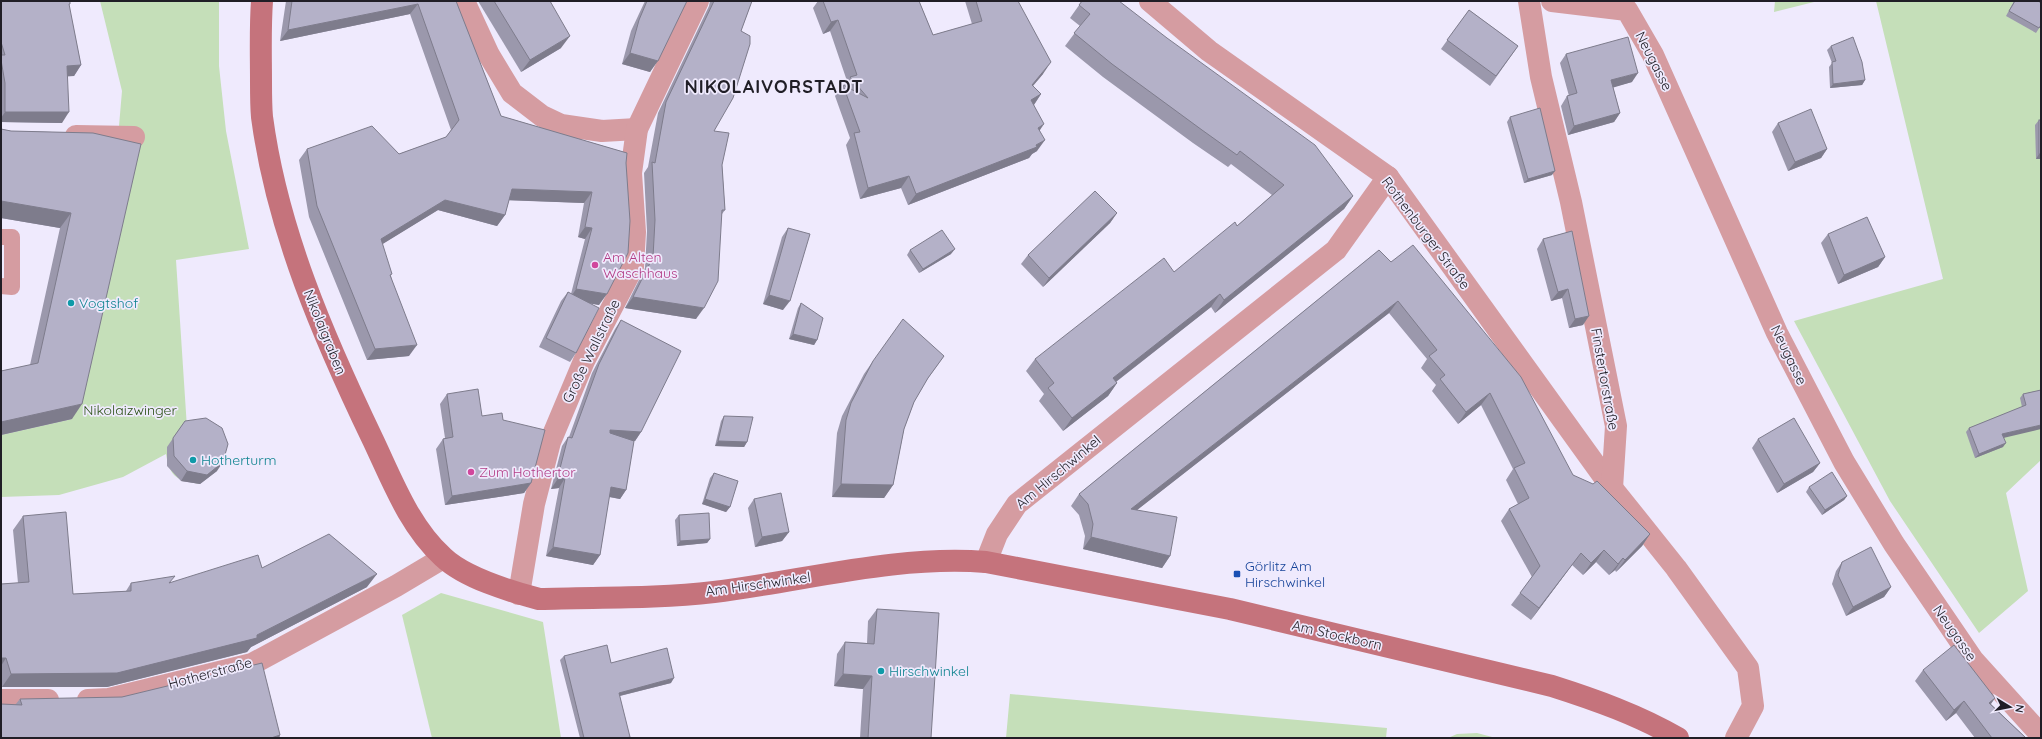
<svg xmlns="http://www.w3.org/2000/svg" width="2042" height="739" font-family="Quicksand,sans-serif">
  <rect width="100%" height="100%" fill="#efeafd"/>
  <g fill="#c5dfb9">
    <path d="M100,1H219V66L226,131L249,249L176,260L187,428L200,484C177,480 170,478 166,454L123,477L59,495L1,497V435L72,419L136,127L119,126L122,91Z"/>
    <path d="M1775,1H1818L1774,12Z"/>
    <path d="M1876,1H2041V460L2006,493L2028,591L1979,633L1890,501L1794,321L1943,279Z"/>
    <path d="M441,593L543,622L561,738H432L402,615Z"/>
    <path d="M1010,694L1387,728L1386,738H1006Z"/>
    <path d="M1477,733L1496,738H1448L1457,734Z"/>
  </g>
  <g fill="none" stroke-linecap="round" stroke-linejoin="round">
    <path stroke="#d59ca1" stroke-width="16" d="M1,237H12V287L1,286"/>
    <g stroke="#d59ca1" stroke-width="22">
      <path d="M464,1L489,55L512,93L542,116L561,125L602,131L637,129"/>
      <path d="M1150,1L1209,51L1388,177L1612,488L1676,568L1748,668L1753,706L1736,738"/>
      <path d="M1529,1L1541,77L1571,202L1616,426L1612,488"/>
      <path d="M1552,1L1627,10L1653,55L1777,333L1844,462L1894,544L1973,660L2041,735"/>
      <path d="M76,136L134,137"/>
      <path d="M986,562L997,534L1017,504L1336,250L1388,177"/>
      <path d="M519,594L534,504L550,442L584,361L633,267L635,232L631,173L637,129L698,1"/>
      <path d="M1,700H48"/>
      <path d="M88,700L109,699L252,664L396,586L443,558"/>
    </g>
    <path stroke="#c5737c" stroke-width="22" d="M262,1C260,28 261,55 261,82C261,94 261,106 262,117C277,230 324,338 373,440C392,480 409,526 443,557C465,578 509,591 539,599C597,597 656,599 714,592C804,581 895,555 986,562L1230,609L1552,686C1596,700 1638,715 1678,738"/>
  </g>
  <g fill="#9b98ac">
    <path d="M1,1L69,6L81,65L74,76H67L62,123L1,122Z"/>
    <path d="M286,1H456L501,116L627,153L599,305L589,303L576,353L570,362L539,347L561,301L568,292L571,294L585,239L578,237L584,203L509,200L505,215L497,226L438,210L382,244L391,276L409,356L367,360L309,217L299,160L307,149L399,154L446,137L451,130L410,14L280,41Z"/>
    <path d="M478,1H550L561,48L521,72Z"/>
    <path d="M645,1H687L650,72L622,64L631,31Z"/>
    <path d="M710,1H752L741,31L714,131L722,165L725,210L722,214L696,319L625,308L645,268L647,231L644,173L648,167L658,113L709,6Z"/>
    <path d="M818,1H919L933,35L972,24L965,1H1018L1043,74L1033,86L1041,94L1034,105L1040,130L1037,151L1032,154L1029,158L908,205L901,188L860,199L846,145L850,138L835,96L843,85H844L847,81L830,31L823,34L813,8Z"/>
    <path d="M1082,1L1353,196L1344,209L1215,313L1211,307L1116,382L1117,383L1108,396L1063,431L1039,401L1044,394L1026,371L1035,359L1174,272L1237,226L1272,195L1231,164L1228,167L1193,143L1103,77L1065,46L1080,26L1070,18Z"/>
    <path d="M2014,1H2038L2041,25L2036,33L2006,16Z"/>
    <path d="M1469,10L1518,46L1490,86L1441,49Z"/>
    <path d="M1831,46L1865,80L1862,85L1830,88L1829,67L1832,63L1827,50Z"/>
    <path d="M1566,54L1632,82L1613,87L1620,113L1614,122L1568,135L1561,106L1567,96H1569L1560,63Z"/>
    <path d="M1510,117L1552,175L1524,183L1507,122Z"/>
    <path d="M2039,120H2041V159H2036L2035,125Z"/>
    <path d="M1778,123L1827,149L1821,158L1788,171L1772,132Z"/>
    <path d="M1,129L11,131L93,133L72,419L1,435V371L30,365L60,228L1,218Z"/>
    <path d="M1117,213L1110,223L1043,287L1021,264L1028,255Z"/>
    <path d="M788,228L783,310L763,304L782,237Z"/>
    <path d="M1572,231L1583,325L1569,328L1562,298L1551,301L1537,249L1543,239Z"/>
    <path d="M1828,234L1885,257L1878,267L1838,284L1821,243Z"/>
    <path d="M910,250L951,254L919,273L907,255Z"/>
    <path d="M1379,250L1573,475L1650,534L1642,546L1616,572L1615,570L1609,575L1596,562L1583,575L1572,565L1531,620L1511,605L1532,577L1501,521L1509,509L1518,504L1506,480L1513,469L1481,405L1458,424L1432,391L1436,385L1421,368L1427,359L1389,313L1137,510L1170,556L1162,568L1083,549L1085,536L1079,515L1071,506L1079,494Z"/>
    <path d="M801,303L817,340L814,345L789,339L798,308Z"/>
    <path d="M621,320L641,432L635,441H633L626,490L620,499L609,497L600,555L593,565L546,556L559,488L551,489L562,446L568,437H569L592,373L615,329Z"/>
    <path d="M944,356L926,381L914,402L904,429L893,485L884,498L832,497L837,433L842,416L864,374L873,361Z"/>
    <path d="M2041,390L2004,438L2003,447L1975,458L1966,432L1969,428L2022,407L2020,398L2023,394Z"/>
    <path d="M447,394L482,416L503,420L531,483L524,493L445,505L436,449L443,439L445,438L440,404Z"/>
    <path d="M724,416L747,442L744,447L715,446L721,421Z"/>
    <path d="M185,421L217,471L200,484L181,481L167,466V447Z"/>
    <path d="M1758,439L1820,463L1813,472L1777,493L1752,448Z"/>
    <path d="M714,473L730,507L726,512L702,504L710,478Z"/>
    <path d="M1809,487L1847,496L1844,500L1822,515L1806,492Z"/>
    <path d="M754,499L789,532L782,541L755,547L748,508Z"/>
    <path d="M679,515L710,539L707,543L677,546L675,520Z"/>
    <path d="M23,516L73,594L126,591L131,583H170L262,568L367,587L251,647L247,652L107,687H2L1,685V584L18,583L13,530Z"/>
    <path d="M1842,562L1891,587L1884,597L1846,616L1832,584L1836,571Z"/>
    <path d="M877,609L931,738H860L863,689L834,686L837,654L845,642L867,643L868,621Z"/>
    <path d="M564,656L611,663L671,683L620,696L626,738H580L560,660Z"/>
    <path d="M1923,670L1995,698L1991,704L2026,738H1975L1956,713L1946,721L1915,681Z"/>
    <path d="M20,699L280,735L279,738H1L15,705Z"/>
  </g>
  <g fill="#7e7c8c">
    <path d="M418,4L410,14L280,41L288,30Z"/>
    <path d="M838,20L830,31L823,34L831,22Z"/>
    <path d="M570,36L561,48L521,72L530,60Z"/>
    <path d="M630,53L658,61L650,72L622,64Z"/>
    <path d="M1051,62L1043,74L1024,96L1032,85Z"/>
    <path d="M81,65L74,76L59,77L67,66Z"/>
    <path d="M1638,73L1632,82L1605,90L1611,80Z"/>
    <path d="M1865,80L1862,85L1830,88L1833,84Z"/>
    <path d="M1041,94L1033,106L1031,100Z"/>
    <path d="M5,112H69L62,123L1,122V118Z"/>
    <path d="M1620,113L1614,122L1568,135L1574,126Z"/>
    <path d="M1044,124L1036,136L1038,128Z"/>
    <path d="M1045,140L1037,151L1032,154L1029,158L908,205L916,194L1036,145Z"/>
    <path d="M1827,149L1821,158L1788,171L1795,162Z"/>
    <path d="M2039,154H2041V159H2036Z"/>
    <path d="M1555,171L1552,175L1524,183L1528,179Z"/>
    <path d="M909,176L901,188L860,199L868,188Z"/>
    <path d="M512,189L592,192L584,203L504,200Z"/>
    <path d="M1353,196L1344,209L1215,313L1224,300Z"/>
    <path d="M445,200L505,215L497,226L438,210L373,250L381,239Z"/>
    <path d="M1,201L71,213L60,228L1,218Z"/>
    <path d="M1117,213L1110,223L1043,287L1049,278Z"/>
    <path d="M585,227L592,228L585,239L578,237Z"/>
    <path d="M955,249L951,254L919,273L923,269Z"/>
    <path d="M1885,257L1878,267L1838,284L1844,275Z"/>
    <path d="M576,289L607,294L599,305L569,300Z"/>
    <path d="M1568,289L1562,298L1551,301L1558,292Z"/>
    <path d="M1220,294L1211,307L1104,391L1113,378Z"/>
    <path d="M769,295L790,301L783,310L763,304Z"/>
    <path d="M633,297L704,308L696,319L625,308Z"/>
    <path d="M1398,301L1389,313L1123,521L1131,509Z"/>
    <path d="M1589,316L1583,325L1569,328L1575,319Z"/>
    <path d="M793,334L817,340L814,345L789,339Z"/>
    <path d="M417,345L409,356L367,360L375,349Z"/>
    <path d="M1117,383L1108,396L1063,431L1072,418Z"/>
    <path d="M1490,393L1481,405L1458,424L1466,412Z"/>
    <path d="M82,404L72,419L1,435V422Z"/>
    <path d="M2041,425V429L1999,439L2002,434Z"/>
    <path d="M610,430L641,432L635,441L604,439Z"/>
    <path d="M718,441L747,442L744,447L715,446Z"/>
    <path d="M2006,443L2003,447L1975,458L1979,454Z"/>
    <path d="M223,462L217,471L200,484L181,481L187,471Z"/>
    <path d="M1820,463L1813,472L1777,493L1784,484Z"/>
    <path d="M565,478L559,488L551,489L557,480Z"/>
    <path d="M531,483L524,493L445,505L452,496Z"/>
    <path d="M841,484L893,485L884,498L832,497Z"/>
    <path d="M611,487L626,490L620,499L605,496Z"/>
    <path d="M1847,496L1844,500L1822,515L1825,510Z"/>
    <path d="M705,499L730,507L726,512L702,504Z"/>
    <path d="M789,532L782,541L755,547L762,537Z"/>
    <path d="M1650,534L1642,546L1616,572L1625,560Z"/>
    <path d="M1091,537L1170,556L1162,568L1083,549Z"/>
    <path d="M710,539L707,543L677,546L680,541Z"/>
    <path d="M553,547L600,555L593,565L546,556Z"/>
    <path d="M1604,550L1596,562L1583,575L1591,563Z"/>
    <path d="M1581,553L1572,565L1531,620L1539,608Z"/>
    <path d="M1623,558L1615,570L1609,575L1618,564Z"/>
    <path d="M377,574L367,587L251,647L247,652L107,687H2L11,674L257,635Z"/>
    <path d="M1891,587L1884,597L1846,616L1853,607Z"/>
    <path d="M1,658H6L1,666Z"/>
    <path d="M843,674L872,676L863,689L834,686Z"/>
    <path d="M674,678L671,683L615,697L619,693Z"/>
    <path d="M1995,698L1987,709L1989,703Z"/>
    <path d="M1964,701L1956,713L1946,721L1954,710Z"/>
    <path d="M280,735L279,738H271Z"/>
  </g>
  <g fill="#b4b1c8" stroke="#7e7c8c">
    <path d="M1,1H70V4H69L81,65L67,66L69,112H5V83L1,60V55H5L1,42Z"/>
    <path d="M292,1H456L501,116L627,153L626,163L630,221L628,253L607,294L576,289L592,228L585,227L592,192L512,189L505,215L445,200L381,239L392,274L390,275L417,345L375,349L317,206L307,149L372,126L399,154L446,137L459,120L418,4L288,30Z"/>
    <path d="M494,1H550L570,36L530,60Z"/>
    <path d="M647,1H687L658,61L630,53L639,20Z"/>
    <path d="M714,1H752L741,31L750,36V44L733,98L714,131L729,133L722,165L725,210H722L718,281L704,308L633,297L653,257L655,220L652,162L655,163L666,102Z"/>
    <path d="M823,1H919L933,35L982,21L976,1H1018L1051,62L1032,85L1041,94L1031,100L1044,124L1038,128L1045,140L1036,145L1037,147L916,194L909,176L868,188L854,133L860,132L843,85L868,98L850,77L857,75L838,20L831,22Z"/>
    <path d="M1082,1H1119L1167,38L1315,145L1353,196L1224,300L1220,294L1113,378L1117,383L1072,418L1048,388L1054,383L1035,359L1164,258L1174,272L1235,222L1237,226L1284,185L1240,151L1237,155L1202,130L1112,64L1074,33L1090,14L1079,5Z"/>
    <path d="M2015,1H2038L2041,3V25L2039,28L2009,11Z"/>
    <path d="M1469,10L1518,46L1496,76L1447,40Z"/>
    <path d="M1628,37L1638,73L1611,80L1620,113L1574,126L1567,96L1577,93L1566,54Z"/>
    <path d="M1853,37L1862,62L1865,80L1833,84L1832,62L1836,61L1831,46Z"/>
    <path d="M1540,108L1555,171L1528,179L1510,117Z"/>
    <path d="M1811,109L1827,149L1795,162L1778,123Z"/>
    <rect x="2039" y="120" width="2" height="34"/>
    <path d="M1,129L11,131L93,133L141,144L82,404L1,422V371L38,363L71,213L1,201Z"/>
    <path d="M1095,191L1117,213L1049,278L1028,255Z"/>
    <path d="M1867,217L1885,257L1844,275L1828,234Z"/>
    <path d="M788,228L810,234L790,301L769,295Z"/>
    <path d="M942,230L955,249L923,269L910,250Z"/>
    <path d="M1572,231L1589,316L1575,319L1568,289L1558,292L1543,239Z"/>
    <path d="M1413,245L1521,377L1573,475L1593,484L1597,481L1650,534L1625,560L1623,558L1618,564L1604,550L1591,563L1581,553L1539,608L1520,593L1540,566L1509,509L1529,498L1514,468L1525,463L1490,393L1466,412L1440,379L1445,375L1429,356L1437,350L1398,301L1131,509L1177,517L1170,556L1091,537L1093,524L1088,504L1079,494L1379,250L1391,262Z"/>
    <path d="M568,292L599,308L576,353L546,338Z"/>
    <path d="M801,303L823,318L817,340L793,334Z"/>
    <path d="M903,319L944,356L928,378L914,402L904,429L893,485L841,484L846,420L851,403L873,361Z"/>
    <path d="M621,320L681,351L641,432L610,430V433L634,441L626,490L611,487L600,555L553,547L565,478L557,480L568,437L572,438L599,364Z"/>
    <path d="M478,389L482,416L502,413L503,420L545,430L531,483L452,496L443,439L453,437L447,394Z"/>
    <path d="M2041,390V425L2002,434L2006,443L1979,454L1969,428L2026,405L2023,394Z"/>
    <path d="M724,416L753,417L747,442L718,441Z"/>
    <path d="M206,418L222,428L228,444L223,462L207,475L187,471L174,456L173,438L185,421Z"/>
    <path d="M1794,418L1820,463L1784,484L1758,439Z"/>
    <path d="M1832,472L1847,496L1825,510L1809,487Z"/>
    <path d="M714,473L738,481L730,507L705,499Z"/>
    <path d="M781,493L789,532L762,537L754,499Z"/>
    <path d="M66,512L73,594L131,591V583L175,576L169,583L258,555L262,568L329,534L377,574L257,635V638L117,673L11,674L6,658H1V584L29,582L23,516Z"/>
    <path d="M709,513L710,539L680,541L679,515Z"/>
    <path d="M1871,547L1891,587L1853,607L1838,575L1842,562Z"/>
    <path d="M877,609L939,613L931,738H868L872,676L843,674L845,642L874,644Z"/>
    <path d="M607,645L611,663L667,648L674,678L619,693L630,737L626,738H584L564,656Z"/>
    <path d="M1954,645L1995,698L1989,703L2026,738H1992L1964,701L1954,710L1923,670Z"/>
    <path d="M262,663L280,735L271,738H1V704L22,705L20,699L122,697Z"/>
  </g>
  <g fill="#d1479c" stroke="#efeafd" stroke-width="1.5">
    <circle cx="595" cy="265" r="4"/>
    <circle cx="471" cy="472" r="4"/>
  </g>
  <g fill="#0f9aa8" stroke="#efeafd" stroke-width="1.5">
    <circle cx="71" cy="303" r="4"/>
    <circle cx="193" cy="460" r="4"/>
    <circle cx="881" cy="671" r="4"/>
  </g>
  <rect fill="#1a4fb4" stroke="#efeafd" stroke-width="1.5" x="1233" y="570" width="8" height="8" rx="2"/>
  <g text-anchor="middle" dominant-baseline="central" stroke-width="3.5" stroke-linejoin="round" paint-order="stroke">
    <g font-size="14" fill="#201e26" stroke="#efeafd">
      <text transform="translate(1654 61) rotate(63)">Neugasse</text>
      <text transform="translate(1426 233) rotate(53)">Rothenburger Straße</text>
      <text transform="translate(325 332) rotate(68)">Nikolaigraben</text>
      <text transform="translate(591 351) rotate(-64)">Große Wallstraße</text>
      <text transform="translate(1789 355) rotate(64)">Neugasse</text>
      <text transform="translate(1605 379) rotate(80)">Finstertorstraße</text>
      <text transform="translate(1058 472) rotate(-40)">Am Hirschwinkel</text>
      <text transform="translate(758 584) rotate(-8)">Am Hirschwinkel</text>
      <text transform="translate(1955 633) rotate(55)">Neugasse</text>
      <text transform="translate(1337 635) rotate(13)">Am Stockborn</text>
      <text transform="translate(210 673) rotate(-15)">Hotherstraße</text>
    </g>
    <g font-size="14" fill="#b23c85" stroke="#efeafd" text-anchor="start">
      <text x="603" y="257">Am Alten<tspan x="603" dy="16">Waschhaus</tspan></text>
      <text x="479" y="472">Zum Hothertor</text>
    </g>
    <g font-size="14" fill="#0d838f" stroke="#efeafd" text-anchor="start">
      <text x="79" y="303">Vogtshof</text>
      <text x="201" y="460">Hotherturm</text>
      <text x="889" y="671">Hirschwinkel</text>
    </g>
    <g font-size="14" fill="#2a5014" stroke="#efeafd">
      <text x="130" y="410">Nikolaizwinger</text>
    </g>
    <g font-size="14" fill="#164399" stroke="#efeafd" text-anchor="start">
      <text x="1245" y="566">Görlitz Am<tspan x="1245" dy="16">Hirschwinkel</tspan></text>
    </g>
    <g font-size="18" font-weight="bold" letter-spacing="1" fill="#201e26" stroke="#efeafd">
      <text x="774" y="86">NIKOLAIVORSTADT</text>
    </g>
  </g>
  <rect width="2042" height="739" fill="none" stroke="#201e26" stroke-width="4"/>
  <g transform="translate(2010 707) rotate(100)" stroke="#efeafd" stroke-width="3" paint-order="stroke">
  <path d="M0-3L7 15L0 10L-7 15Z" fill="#201e26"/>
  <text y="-6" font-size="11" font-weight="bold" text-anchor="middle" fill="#201e26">N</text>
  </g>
</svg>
